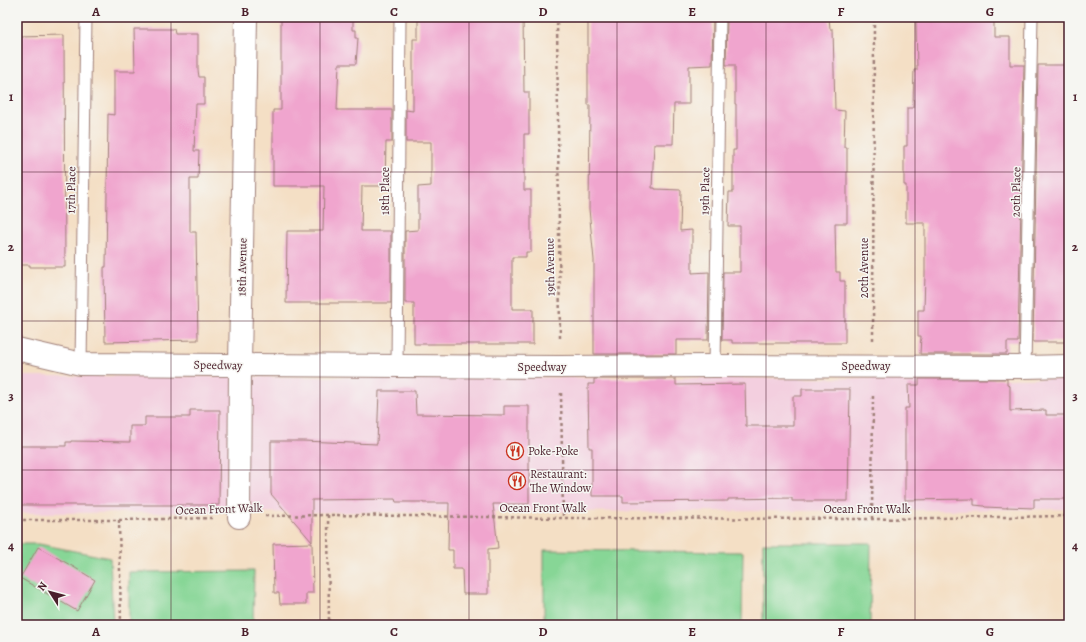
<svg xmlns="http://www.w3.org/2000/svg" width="1086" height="642" font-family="Alegreya,serif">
  <rect width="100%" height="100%" fill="#f6f6f2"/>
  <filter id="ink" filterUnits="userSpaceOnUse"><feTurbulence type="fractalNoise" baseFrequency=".025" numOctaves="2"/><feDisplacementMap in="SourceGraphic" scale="8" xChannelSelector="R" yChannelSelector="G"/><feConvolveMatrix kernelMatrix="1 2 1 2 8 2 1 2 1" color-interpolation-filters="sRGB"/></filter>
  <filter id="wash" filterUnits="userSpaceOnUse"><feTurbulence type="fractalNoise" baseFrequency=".012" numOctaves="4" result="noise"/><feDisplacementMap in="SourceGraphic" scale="16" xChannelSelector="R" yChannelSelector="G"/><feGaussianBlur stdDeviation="0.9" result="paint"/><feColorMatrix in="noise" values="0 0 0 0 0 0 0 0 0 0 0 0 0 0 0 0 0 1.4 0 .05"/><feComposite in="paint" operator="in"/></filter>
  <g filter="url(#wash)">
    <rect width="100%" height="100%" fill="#f4dfc5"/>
    <path fill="#f3cfdf" d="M17,376L1069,379V509L787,511L17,513Z"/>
    <g fill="#87d696" stroke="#687a60">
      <path d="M763,543H871L870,625H763Z"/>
      <path d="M17,544H39L110,558L113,625H17Z"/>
      <path d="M544,550L743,552L742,625H544Z"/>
      <path d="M254,571L253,625H129V572Z"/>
    </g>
    <g id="blocks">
      <g fill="#f0a5ce">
        <path d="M281,17H353V30H356V38H358L356,64H339L337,110H392V142H386L385,186H362L361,231H391V303H286L287,231H323L324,186H273V110H281Z"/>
        <path d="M418,17H523L524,92H529V134H524V190H531V252H526V257H512V309H533V344H414V303H405V231L418,230V187L431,186V142H406V110L413,111V39H418Z"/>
        <path d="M588,17H713L712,65L689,66V104H674L673,144H654L652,188H655V189L681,190L680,231L692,230V273L709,272L708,340H676V354H594V260L589,209L590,105H588Z"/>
        <path d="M727,17H829L830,29H833L835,110L845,111L844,147H847V223H835L836,272H840V281H845V343H732V340H722L723,272H740V226H728L729,192H733V150H736V104H735V65H726Z"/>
        <path d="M916,17H994V37H1010V65H1024L1018,342H1007V354H920L921,336H918V310H924L925,274V223H906V185H904V146H907V108H913L914,70H917Z"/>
        <path d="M134,29H174L175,34H198V70L199,77H204V104H196L194,151H199L198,179H190V232H196L198,340L105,342L104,267H106L108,114L114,115V71H135Z"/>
        <path d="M64,35L65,267H30V265H17V36Z"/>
        <path d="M1038,65H1069V342H1033Z"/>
        <path d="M594,379H676V385L745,384L746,426H793V396H802V389H850L848,501H792V498L728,499V501L623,502V496H592V448H589L588,384H594Z"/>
        <path d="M919,379H1007V385L1010,386V411L1046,410V415H1069V499H1034V508L1007,507V508L985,507L984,506L974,505V499L905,500V408H909L908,385H919Z"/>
        <path d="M379,391H415L416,414L504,415V406H529V504H493L498,548L488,549V594H463L462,569H453V550H448L449,503H423V502H396L395,499L312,500V542L271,494V441H303L377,444Z"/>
        <path d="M190,410H220L219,505H17V446H66V442H71V441L130,442V426H145V417H190Z"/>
        <path d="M312,543L313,593H306V604H280L279,593H274L273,544Z"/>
        <path d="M38,547L72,566L95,580L77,611L20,578Z"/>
      </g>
    </g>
  </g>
  <g filter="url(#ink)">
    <use href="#blocks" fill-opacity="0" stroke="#9f7f78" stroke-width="1"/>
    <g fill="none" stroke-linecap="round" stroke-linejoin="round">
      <g stroke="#9f7f78" stroke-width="13">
        <g id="service">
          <path d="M81,364L86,17"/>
          <path d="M397,366L400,17"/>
          <path d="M715,366L720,17"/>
          <path d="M1025,367L1032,17"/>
        </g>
      </g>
      <g stroke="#9f7f78" stroke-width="24">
        <g id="minor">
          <path d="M17,349L81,364L560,367L715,366L1025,367L1069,366"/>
          <path d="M239,517L240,365L246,17"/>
        </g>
      </g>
      <g stroke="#9f7f78" stroke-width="2.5" stroke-dasharray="3 3" stroke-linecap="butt">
        <path d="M557,17L560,340"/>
        <path d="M873,340L874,17"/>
        <path d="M561,393L563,518"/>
        <path d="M328,515L329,625"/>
        <path d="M265,516L328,515L563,518L872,519L1069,516"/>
        <path d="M872,519L873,393"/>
        <path d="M17,520H119L212,518"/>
        <path d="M119,520L121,625"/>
      </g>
      <use href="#service" stroke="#fff" stroke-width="11"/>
      <use href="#minor" stroke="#fff" stroke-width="22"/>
    </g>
  </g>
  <path fill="none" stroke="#4a1f2b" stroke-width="1" stroke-opacity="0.55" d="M171,17V625M320,17V625M469,17V625M617,17V625M766,17V625M915,17V625M17,172H1069M17,321H1069M17,470H1069"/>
  <defs>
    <g id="restaurant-ring" transform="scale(0.9)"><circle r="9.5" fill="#f6f6f2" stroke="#c8321e" stroke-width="1.5"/><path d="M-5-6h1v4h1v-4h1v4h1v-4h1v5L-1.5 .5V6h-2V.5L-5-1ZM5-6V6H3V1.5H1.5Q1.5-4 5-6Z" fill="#c8321e"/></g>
  </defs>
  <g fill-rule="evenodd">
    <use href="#restaurant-ring" x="515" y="451"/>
    <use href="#restaurant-ring" x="517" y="481"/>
  </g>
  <g text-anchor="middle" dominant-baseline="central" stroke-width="3" stroke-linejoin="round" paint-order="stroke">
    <g font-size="12" fill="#4a1f2b" stroke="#f6f6f2">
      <text transform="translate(71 190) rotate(-89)">17th Place</text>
      <text transform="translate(385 191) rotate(-90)">18th Place</text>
      <text transform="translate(705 191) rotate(-89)">19th Place</text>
      <text transform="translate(1016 192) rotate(-89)">20th Place</text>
      <text transform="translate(242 267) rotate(-89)">18th Avenue</text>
      <text transform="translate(550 267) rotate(-91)">19th Avenue</text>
      <text transform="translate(864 268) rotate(-90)">20th Avenue</text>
      <text transform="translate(218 365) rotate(1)">Speedway</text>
      <text x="866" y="366">Speedway</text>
      <text x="542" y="367">Speedway</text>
      <text x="543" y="508">Ocean Front Walk</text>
      <text transform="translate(219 509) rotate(-2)">Ocean Front Walk</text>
      <text x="867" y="509">Ocean Front Walk</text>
    </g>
    <g font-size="12" fill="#4a1f2b" stroke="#f6f6f2" text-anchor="start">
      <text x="528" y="451">Poke-Poke</text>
      <text x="530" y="474">Restaurant:<tspan x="530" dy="14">The Window</tspan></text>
    </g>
  </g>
  <rect width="1086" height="642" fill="none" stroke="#f6f6f2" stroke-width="44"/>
  <g transform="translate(50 592) rotate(306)" stroke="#f6f6f2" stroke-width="3" paint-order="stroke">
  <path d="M0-3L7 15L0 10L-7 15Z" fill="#4a1f2b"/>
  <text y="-6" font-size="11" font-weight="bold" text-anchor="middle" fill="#4a1f2b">N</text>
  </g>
  <rect x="22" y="22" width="1042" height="598" fill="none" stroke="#4a1f2b" stroke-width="1.5"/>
  <g font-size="13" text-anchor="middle" font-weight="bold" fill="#4a1f2b">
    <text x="96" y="16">A</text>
    <text x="245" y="16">B</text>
    <text x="394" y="16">C</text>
    <text x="543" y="16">D</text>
    <text x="692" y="16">E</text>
    <text x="841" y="16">F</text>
    <text x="990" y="16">G</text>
    <text x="11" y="101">1</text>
    <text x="1075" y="101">1</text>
    <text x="11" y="251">2</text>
    <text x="1075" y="251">2</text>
    <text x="11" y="400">3</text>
    <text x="1075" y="400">3</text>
    <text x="11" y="550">4</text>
    <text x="1075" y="550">4</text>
    <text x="96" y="636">A</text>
    <text x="245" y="636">B</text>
    <text x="394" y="636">C</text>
    <text x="543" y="636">D</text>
    <text x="692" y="636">E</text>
    <text x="841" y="636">F</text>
    <text x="990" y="636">G</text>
  </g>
</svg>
